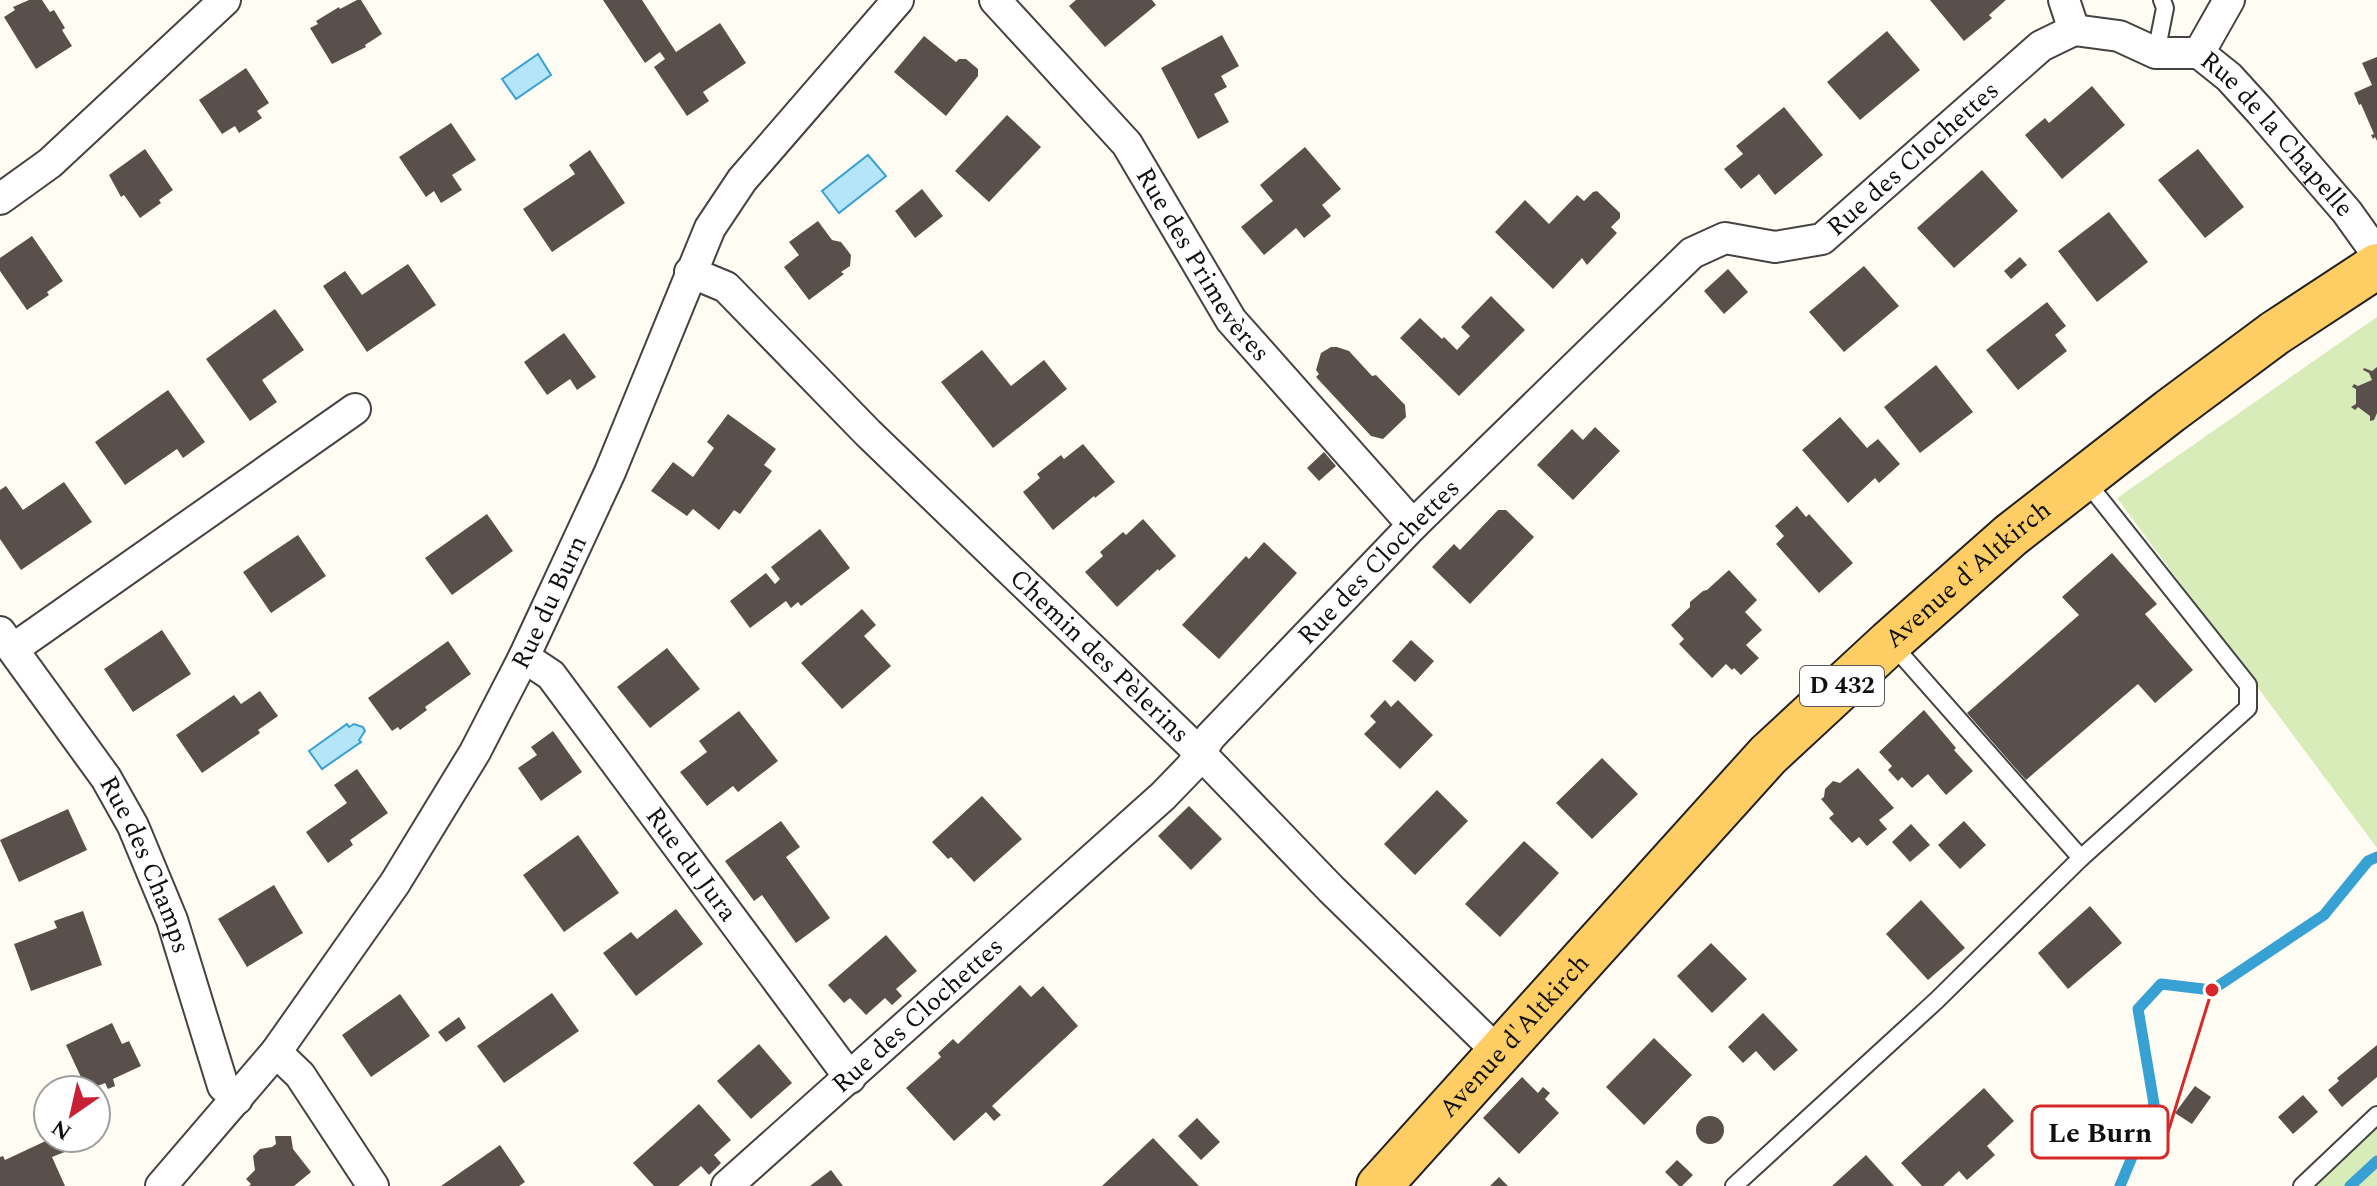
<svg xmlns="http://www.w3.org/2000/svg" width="2377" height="1186" font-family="Spectral,serif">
  <rect width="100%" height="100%" fill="#fffcf3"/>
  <g fill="#d8ecba">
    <path d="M2377,317V848L2117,498Z"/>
    <path d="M2377,1114V1186H2299Z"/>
  </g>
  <g fill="#b5e5f9" stroke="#38a1d4" stroke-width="2">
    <path d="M538,54L551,75L516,99L502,79Z"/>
    <path d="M868,155L886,176L839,213L822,191Z"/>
    <path d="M347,724L349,727L354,724L363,727L365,731L359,740L361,742L322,769L309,751Z"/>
  </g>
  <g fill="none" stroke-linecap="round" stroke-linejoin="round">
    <g stroke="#38a1d4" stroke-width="11">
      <path d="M2120,1186L2154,1104L2138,1009L2161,984L2212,990L2324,915L2368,861L2377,857"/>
      <path d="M2350,1186L2377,1161"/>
    </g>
  </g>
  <g fill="#59504c">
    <path d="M29,0H42L50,12L54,10L65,28L62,30L72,46L36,69L4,17L15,10L13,7Z"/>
    <path d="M357,0H361L382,34L365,45L366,47L332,64L310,28L318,24L316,21L339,7L340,9Z"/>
    <path d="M603,0H642L676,52L720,23L746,63L703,92L709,101L687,116L654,67L665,59L660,52L645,63Z"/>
    <path d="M1076,0H1152L1156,5L1105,47L1069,6Z"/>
    <path d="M1930,0H2006L1989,15L1992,18L1964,41Z"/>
    <path d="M1887,31L1920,70L1860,120L1827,82Z"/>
    <path d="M1222,35L1239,66L1221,76L1227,87L1214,94L1229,122L1198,139L1161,68Z"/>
    <path d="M924,36L956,62L959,59H966L978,69V76L946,116L894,72Z"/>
    <path d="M2377,57V141L2375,137L2373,139L2371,135L2374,134L2361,104L2359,105L2354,93L2372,85L2362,63Z"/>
    <path d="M246,68L269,103L257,111L262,118L239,133L235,126L222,134L199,100Z"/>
    <path d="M2092,86L2125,125L2062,179L2025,135L2045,118L2049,123Z"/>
    <path d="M1784,107L1823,155L1775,195L1759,174L1741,189L1724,169L1743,154L1736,146Z"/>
    <path d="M1007,115L1041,147L989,202L955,171Z"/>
    <path d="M451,123L476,160L452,175L462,190L441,203L434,191L426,197L399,157Z"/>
    <path d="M1305,147L1341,189L1322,205L1331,216L1304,238L1296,228L1264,255L1241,227L1273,201L1260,185Z"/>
    <path d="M145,149L173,190L159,200L161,203L140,218L124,195L121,197L109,175Z"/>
    <path d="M2198,149L2244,207L2205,238L2158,180Z"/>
    <path d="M590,150L625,203L552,252L523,209L575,174L569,165Z"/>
    <path d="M1982,170L2018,211L1954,268L1917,228Z"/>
    <path d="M922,189L943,216L915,238L895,211Z"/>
    <path d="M1597,191L1620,213V218L1611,227L1617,233L1587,265L1582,258L1553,289L1495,232L1525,200L1549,224L1577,195L1584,201L1593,192Z"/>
    <path d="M2109,212L2148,262L2097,302L2058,251Z"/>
    <path d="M818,221L832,240L841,242L851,255L850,266L841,272L844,274L809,300L784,267L799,255L789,242Z"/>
    <path d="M32,236L63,281L47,292L49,295L27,310L0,271V258Z"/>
    <path d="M2020,257L2027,265L2011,279L2004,271Z"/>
    <path d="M408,264L436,305L367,352L323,286L345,271L362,295Z"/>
    <path d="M1864,266L1899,306L1844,352L1809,312Z"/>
    <path d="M1728,269L1748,292L1724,314L1704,291Z"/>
    <path d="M1491,296L1525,330L1459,396L1400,338L1420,318L1442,339L1444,337L1457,350L1470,336L1461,327Z"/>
    <path d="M2047,302L2066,326L2055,335L2067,351L2018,390L1986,350Z"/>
    <path d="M275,309L304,350L262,380L277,402L250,421L206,359Z"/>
    <path d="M564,333L596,377L577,390L570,379L547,395L524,362Z"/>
    <path d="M1331,347H1337L1349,351L1372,376L1376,375L1405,405L1406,417L1383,439L1371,436L1316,377L1319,374L1316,370L1321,353Z"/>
    <path d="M982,350L1011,386L1044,360L1067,389L993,448L941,382Z"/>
    <path d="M1936,365L1973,412L1920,453L1884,407Z"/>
    <path d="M2377,367V413L2374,420L2370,421V416L2358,407L2355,410L2351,407L2356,404V389L2352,387L2354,384L2358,386L2372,380L2369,373L2363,370L2364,368L2372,371Z"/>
    <path d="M168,390L205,442L183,458L177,449L125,485L95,442Z"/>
    <path d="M728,414L776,449L764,465L772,471L740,514L734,510L719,530L693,509L687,516L651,491L673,462L693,477L714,448L707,442Z"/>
    <path d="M1840,417L1867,448L1878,439L1900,464L1879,483L1875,478L1848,503L1802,450Z"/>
    <path d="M1595,427L1620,451L1573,500L1537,465L1572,429L1583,440Z"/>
    <path d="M1083,444L1115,482L1095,498L1094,496L1053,530L1023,492L1040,478L1037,474L1061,455L1064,459Z"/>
    <path d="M1324,452L1336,466L1319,481L1307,468Z"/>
    <path d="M64,482L92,522L21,570L0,539V490L6,486L23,510Z"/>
    <path d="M1797,506L1806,517L1809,514L1853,563L1819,593L1776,544L1784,536L1775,526Z"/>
    <path d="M1498,510H1506L1534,537L1470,604L1432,567L1454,544L1460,550Z"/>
    <path d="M487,514L513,551L452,595L425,558Z"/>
    <path d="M1143,519L1176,556L1159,571L1158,569L1117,607L1085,572L1103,556L1100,552L1123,532L1126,535Z"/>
    <path d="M820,529L850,568L801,606L798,602L791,608L786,601L750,628L730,601L766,573L775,584L780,579L771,567Z"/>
    <path d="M298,535L326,576L271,613L243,572Z"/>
    <path d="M1264,542L1297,573L1219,659L1182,625L1246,556L1249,559Z"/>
    <path d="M2112,553L2157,604L2145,614L2193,670L2155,703L2138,684L2026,780L1967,713L2079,615L2062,597Z"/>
    <path d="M1729,570L1757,600L1745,612L1762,630L1746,645L1759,658L1741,675L1734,668L1732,670L1726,664L1712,678L1679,644L1684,639L1671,625L1690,607V602L1703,591L1707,590Z"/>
    <path d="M862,609L876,625L864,636L891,666L842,709L801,663Z"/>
    <path d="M162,630L191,674L133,712L104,669Z"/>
    <path d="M1411,640L1434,661L1415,682L1392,661Z"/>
    <path d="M448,641L471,674L425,707L427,710L400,730L398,727L392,731L368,698Z"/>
    <path d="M667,648L700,689L650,728L617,687Z"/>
    <path d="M260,691L278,716L258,730L260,733L202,773L176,735L234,695L241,704Z"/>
    <path d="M1385,700L1391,707L1398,700L1433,735L1400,769L1364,734L1376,722L1370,716Z"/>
    <path d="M1924,710L1956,748L1954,750L1973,771L1946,795L1928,774L1912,788L1902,777L1898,781L1888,770L1892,766L1879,752Z"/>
    <path d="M739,711L778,761L738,792L733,786L707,806L680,772L707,752L699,741Z"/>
    <path d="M553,731L582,772L541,801L518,768L537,755L531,747Z"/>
    <path d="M1602,758L1638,794L1592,839L1556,803Z"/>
    <path d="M1858,768L1894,808L1879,820L1887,829L1867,846L1859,837L1852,843L1829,818L1834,814L1821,799L1824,797L1825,789L1833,781L1840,783Z"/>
    <path d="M357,769L388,813L350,840L353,845L328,863L306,832L347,803L334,785Z"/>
    <path d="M1437,790L1468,821L1415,875L1384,844Z"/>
    <path d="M982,796L1022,839L974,882L951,857L948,859L932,842Z"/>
    <path d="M1189,806L1222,839L1191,870L1158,836Z"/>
    <path d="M68,809L87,850L19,882L0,840Z"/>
    <path d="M781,821L800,847L786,857L830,918L796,943L762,895L754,901L725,861Z"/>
    <path d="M1964,821L1986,845L1960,869L1938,845Z"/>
    <path d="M1911,824L1930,845L1910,862L1892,842Z"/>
    <path d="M578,835L619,893L564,932L523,875Z"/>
    <path d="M1524,841L1559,873L1500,937L1465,904Z"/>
    <path d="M274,885L303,933L247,967L218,919Z"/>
    <path d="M1921,900L1965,948L1928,980L1886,934Z"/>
    <path d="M2090,906L2122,943L2068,989L2038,953Z"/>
    <path d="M676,909L703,944L636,996L603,953L631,932L637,939Z"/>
    <path d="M83,911L102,965L31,991L14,944L57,928L54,921Z"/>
    <path d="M886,935L917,971L896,989L902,996L892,1005L885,998L866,1015L850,998L844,1003L828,985Z"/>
    <path d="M1711,943L1747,979L1712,1013L1677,976Z"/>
    <path d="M1020,985L1031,997L1043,986L1078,1026L992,1106L1001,1115L994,1121L986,1112L954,1141L906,1088L941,1057L938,1053L953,1039L958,1044Z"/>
    <path d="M552,993L579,1031L504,1083L477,1046Z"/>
    <path d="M400,994L430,1036L371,1077L342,1035Z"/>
    <path d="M1763,1013L1798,1050L1774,1071L1756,1051L1743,1063L1728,1047Z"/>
    <path d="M459,1017L466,1028L446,1042L438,1032Z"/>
    <path d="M112,1023L122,1044L129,1041L141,1066L113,1079L115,1086L108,1089L105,1083L87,1090L66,1045Z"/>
    <path d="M1654,1038L1692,1075L1644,1125L1606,1087Z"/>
    <path d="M759,1044L792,1083L751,1119L717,1081Z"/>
    <path d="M2377,1045V1077L2342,1107L2328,1090L2339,1081L2337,1078Z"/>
    <path d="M1522,1077L1538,1093L1543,1087L1550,1093L1545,1099L1559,1113L1519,1154L1483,1118Z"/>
    <path d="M2195,1086L2211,1097L2192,1124L2175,1113Z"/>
    <path d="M1984,1088L2014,1121L1987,1146L1995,1155L1967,1180L1959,1171L1943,1186H1922L1901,1163Z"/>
    <path d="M2303,1095L2318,1112L2293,1134L2278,1117Z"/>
    <path d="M699,1104L731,1140L714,1155L721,1163L709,1175L701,1166L678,1186H654L633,1163Z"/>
    <circle cx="1710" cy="1130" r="14"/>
    <path d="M1197,1118L1220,1142L1201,1160L1178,1136Z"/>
    <path d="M275,1136H291L293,1149L311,1172L294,1186H249L251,1184L246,1179L255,1170L253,1156L260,1149L272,1147L276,1144Z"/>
    <path d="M52,1138H61L67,1151L52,1157L65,1186H0V1157L3,1156L5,1160Z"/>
    <path d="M1153,1138L1199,1186H1102Z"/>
    <path d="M500,1145L525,1182L519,1186H441Z"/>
    <path d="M1866,1155L1894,1186H1832Z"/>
    <path d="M1677,1160L1693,1175L1682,1186H1679L1665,1172Z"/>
    <path d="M831,1170L843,1186H810Z"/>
    <path d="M1499,1177L1508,1186H1490Z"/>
  </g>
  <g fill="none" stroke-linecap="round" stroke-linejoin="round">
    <g stroke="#434343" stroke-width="20">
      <g id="service">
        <path d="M2156,53L2165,8L2162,0"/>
        <path d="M1891,643L2081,858"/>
        <path d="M1734,1186L1937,1000L2081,858L2248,708V685L2085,480"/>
        <path d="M2302,1186L2377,1115"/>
      </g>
    </g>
    <g stroke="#434343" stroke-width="34">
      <g id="minor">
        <path id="s1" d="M995,0L1127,144L1231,320L1413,525"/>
        <path d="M2064,0L2074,30"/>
        <path id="s2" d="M2074,30L2119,36L2156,53H2199L2229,77L2260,111L2347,212L2377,254"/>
        <path d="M2199,53L2229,0"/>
        <path d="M0,199L50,163L225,0"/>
        <path id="s3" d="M690,272L726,287L868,433L1200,753L1331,889L1498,1052"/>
        <path id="s4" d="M0,632L106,778L133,826L172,920L223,1086L237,1099"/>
        <path d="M13,649L355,409"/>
        <path id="s5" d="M524,657L551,675L850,1078"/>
        <path d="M276,1052L300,1075L373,1186"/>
        <path id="s6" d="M161,1186L276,1052L395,883L475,752L524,657L610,472L710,228L742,180L898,0"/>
        <path id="s7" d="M727,1186L1163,796L1191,767L1210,737L1413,525L1692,253L1725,238L1775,247L1822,239L2041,46L2074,30"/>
      </g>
    </g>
    <g stroke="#212121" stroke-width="48">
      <g id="primary">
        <path id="s8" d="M1379,1186L1768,755L1890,642L2011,535L2170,411L2275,333L2377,266"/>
      </g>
    </g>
    <use href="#service" stroke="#fff" stroke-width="16"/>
    <use href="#minor" stroke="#fff" stroke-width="30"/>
    <use href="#primary" stroke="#fecd64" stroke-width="44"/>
  </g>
  <g text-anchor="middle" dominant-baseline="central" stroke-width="8" stroke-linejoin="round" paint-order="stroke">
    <rect fill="#fff" stroke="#585858" stroke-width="2" x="1800" y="666" width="84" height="40" rx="6"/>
    <g font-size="24" font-weight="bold" fill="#101010">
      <text x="1842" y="686">D 432</text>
    </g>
    <g font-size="26" fill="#101010" stroke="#fff">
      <text stroke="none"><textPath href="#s2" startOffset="242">Rue de la Chapelle</textPath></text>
      <text stroke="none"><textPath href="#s7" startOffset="1600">Rue des Clochettes</textPath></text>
      <text stroke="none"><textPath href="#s1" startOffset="338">Rue des Primevères</textPath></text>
      <text stroke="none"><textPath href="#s7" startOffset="904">Rue des Clochettes</textPath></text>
      <text stroke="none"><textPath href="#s8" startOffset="850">Avenue d'Altkirch</textPath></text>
      <text stroke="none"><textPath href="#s6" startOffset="704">Rue du Burn</textPath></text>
      <text stroke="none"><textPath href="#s3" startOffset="564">Chemin des Pèlerins</textPath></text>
      <text stroke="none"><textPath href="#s5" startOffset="268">Rue du Jura</textPath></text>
      <text stroke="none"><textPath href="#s4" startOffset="276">Rue des Champs</textPath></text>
      <text stroke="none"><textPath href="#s7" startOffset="256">Rue des Clochettes</textPath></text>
      <text stroke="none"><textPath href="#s8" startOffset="202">Avenue d'Altkirch</textPath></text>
    </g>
  </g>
  <path fill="none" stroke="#d62828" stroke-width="3" d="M2212 990L2168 1132"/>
  <circle fill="#d62828" stroke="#fff" stroke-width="3" cx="2212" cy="990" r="8"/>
  <rect fill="#fff" stroke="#d62828" stroke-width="3" x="2032" y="1106" width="136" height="52" rx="8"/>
  <g font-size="28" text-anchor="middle" font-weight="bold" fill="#101010">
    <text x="2100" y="1142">Le Burn</text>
  </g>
  <g transform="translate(72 1114) rotate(214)"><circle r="38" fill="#ffffff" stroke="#9f9f9f" stroke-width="2"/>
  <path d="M0-6L14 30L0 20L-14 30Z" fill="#c82034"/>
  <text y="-12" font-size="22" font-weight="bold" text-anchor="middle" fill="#101010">N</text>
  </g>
</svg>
